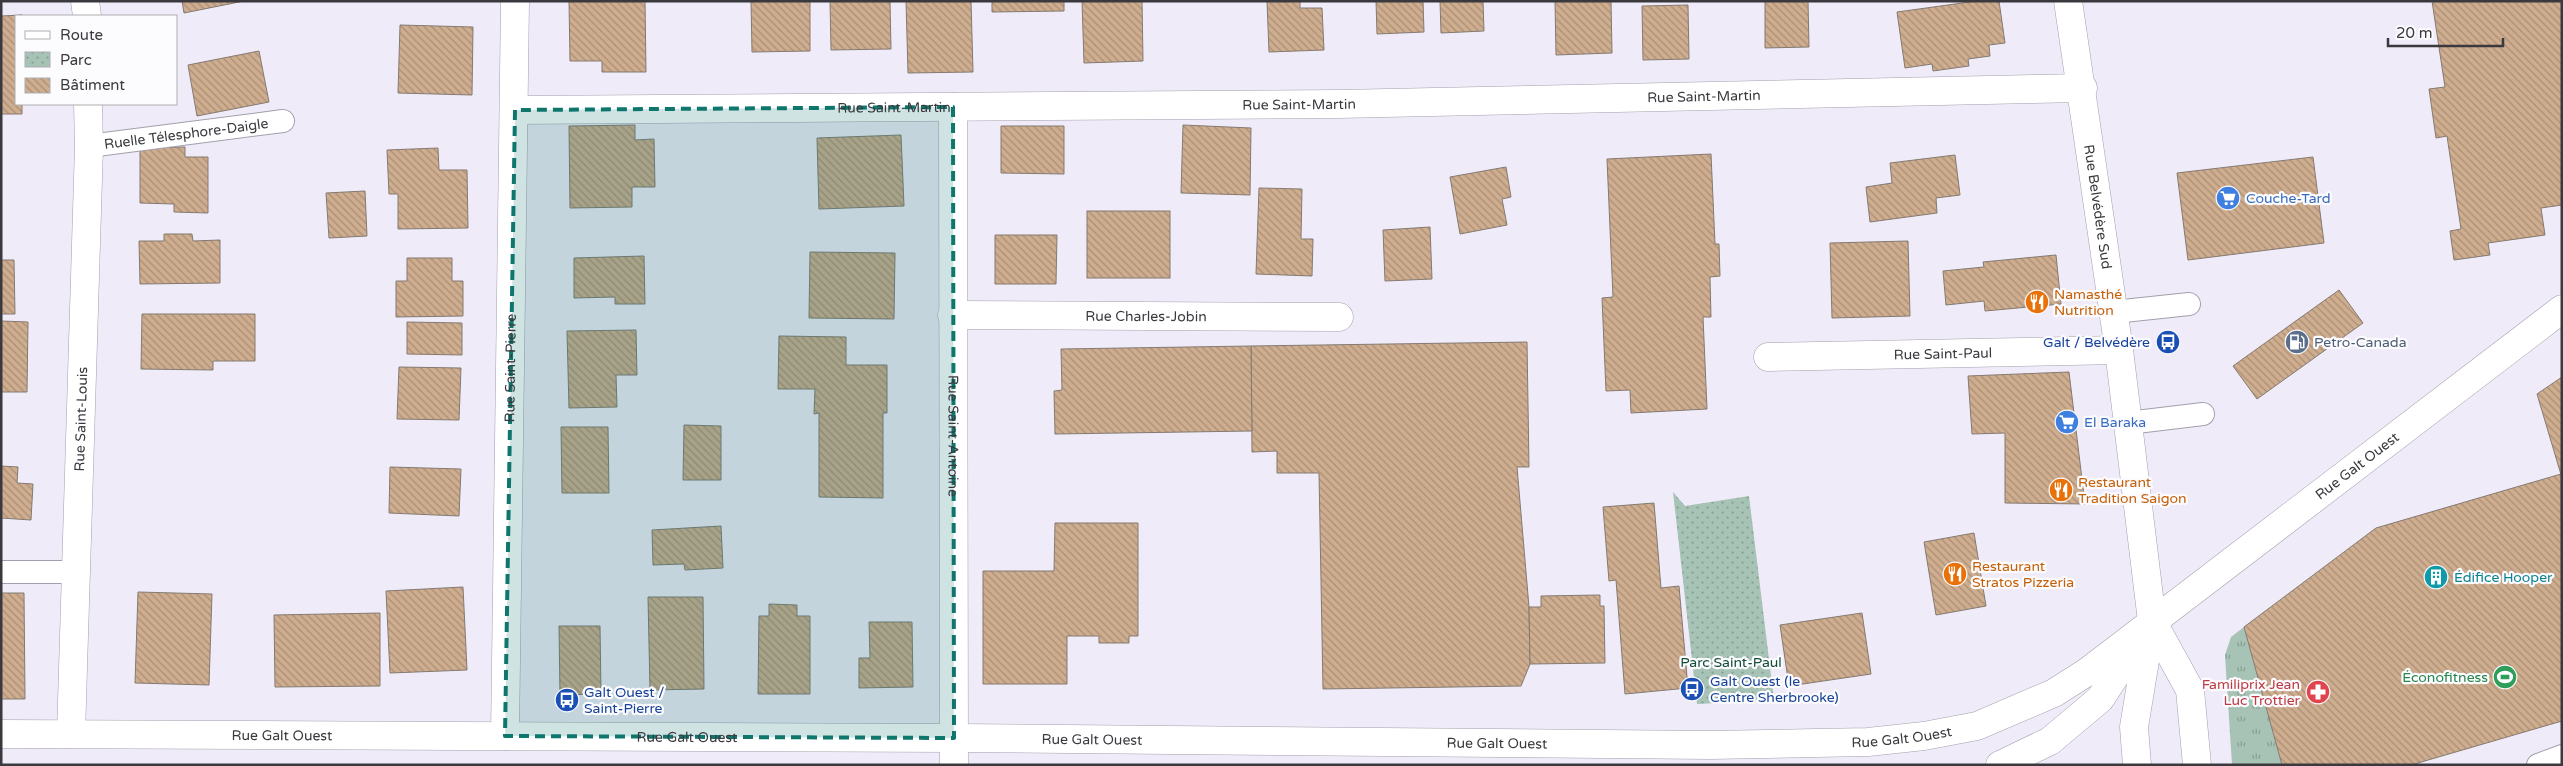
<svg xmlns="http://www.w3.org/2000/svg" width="2563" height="766" font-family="'Varela Round',sans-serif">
  <defs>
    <pattern id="grass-tufts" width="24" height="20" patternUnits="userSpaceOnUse" patternTransform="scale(1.25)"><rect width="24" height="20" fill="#a6c3b5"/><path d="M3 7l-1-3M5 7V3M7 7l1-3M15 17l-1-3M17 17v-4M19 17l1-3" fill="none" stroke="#889f95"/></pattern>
    <pattern id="park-dots" width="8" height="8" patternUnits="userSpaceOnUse" patternTransform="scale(1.25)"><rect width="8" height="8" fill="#a6c3b5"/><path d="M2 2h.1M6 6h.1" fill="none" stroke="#889f95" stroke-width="1.8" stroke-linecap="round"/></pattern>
    <pattern id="building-back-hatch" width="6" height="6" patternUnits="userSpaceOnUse" patternTransform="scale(1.25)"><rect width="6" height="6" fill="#cfad8f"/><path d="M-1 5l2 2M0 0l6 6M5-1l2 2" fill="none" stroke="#a98e76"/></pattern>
  </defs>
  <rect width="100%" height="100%" fill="#f0ebf9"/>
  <path fill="url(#grass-tufts)" d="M2244,627L2282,765H2232L2225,655L2231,637Z"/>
  <path fill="url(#park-dots)" d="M1673,492L1685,506L1749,496L1774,700L1697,704Z"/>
  <g fill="url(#building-back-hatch)" stroke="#847a71">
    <path d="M182,1H244L184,13Z"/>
    <path d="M569,1H645L646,72H602V61H570Z"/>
    <path d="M751,1H810V51L752,52Z"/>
    <path d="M830,1H890L891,49L831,50Z"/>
    <path d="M906,1H971L973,72L908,73Z"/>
    <path d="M992,1H1064V11L992,12Z"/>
    <path d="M1082,1H1142L1143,61L1084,63Z"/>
    <path d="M1267,1H1300V8H1322L1324,50L1269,52Z"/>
    <path d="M1376,1H1423L1424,32L1377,34Z"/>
    <path d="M1440,1H1483L1484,31L1441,33Z"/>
    <path d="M1555,1H1611L1612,53L1556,55Z"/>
    <path d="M1765,1H1808L1809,47L1765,48Z"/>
    <path d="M1977,1H1999L2005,43L1989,45L1990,56L1968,59L1969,66L1933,71L1932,64L1905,68L1897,12Z"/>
    <path d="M2432,1H2562V205L2541,208L2545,235L2488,243L2490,255L2454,260L2450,231L2461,229L2447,136L2436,138L2429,89L2445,87Z"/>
    <path d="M1688,5L1689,59L1643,60L1642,6Z"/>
    <path d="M22,15L16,16V104H22V114H1V16Z"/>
    <path d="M400,25L473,27L472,95L398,93Z"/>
    <path d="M259,51L269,102L197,116L188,65Z"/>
    <path d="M635,125V140L654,139L655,187H632V207L570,208L569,126Z"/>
    <path d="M1183,125L1251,128L1250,195L1181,193Z"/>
    <path d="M1001,126H1064V174L1001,173Z"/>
    <path d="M901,135L904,206L819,209L817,138Z"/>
    <path d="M185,147V157H208V213L174,212V204L140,203V148Z"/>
    <path d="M438,148L439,170H467L468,228L398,229V194H389L387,150Z"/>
    <path d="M1711,154L1715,244H1719L1720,276L1710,277L1711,317H1703L1707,409L1631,413L1630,390L1606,391L1602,298L1613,297L1607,159Z"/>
    <path d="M1955,155L1960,195L1936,198L1937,213L1870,222L1866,187L1892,183L1890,163Z"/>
    <path d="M2313,157L2324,243L2188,260L2177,173Z"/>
    <path d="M1506,167L1511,197L1502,199L1507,225L1460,234L1450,177Z"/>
    <path d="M1259,188L1302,189L1301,239H1313L1312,276L1256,274Z"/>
    <path d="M365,191L367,236L329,238L326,193Z"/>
    <rect x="1087" y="211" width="83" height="67"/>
    <path d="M1430,227L1432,279L1385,281L1383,230Z"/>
    <path d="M164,234H192L193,241L220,240V283L140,284L139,241H164Z"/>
    <path d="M995,235H1057L1056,284H995Z"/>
    <path d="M1908,241L1910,316L1832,318L1830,243Z"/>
    <path d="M810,252L895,253L894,319L809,318Z"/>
    <path d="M2056,255L2061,304L1985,311L1984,301L1946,305L1943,271L1984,267L1983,262Z"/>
    <path d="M644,256L645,304H615V297L574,298V258Z"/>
    <path d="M407,258H452V281H463V316L396,317V281H407Z"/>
    <path d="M1,260H14L15,314H1Z"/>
    <path d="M2339,290L2363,323L2257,399L2233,366Z"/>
    <path d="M142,314H255V361H213V370L141,369Z"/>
    <path d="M1,321L28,322L27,392H1Z"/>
    <path d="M407,322L462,323V355L407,354Z"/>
    <path d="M636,330L637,375H616L617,407L569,408L567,331Z"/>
    <path d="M779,336L846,337V365H887V413H883V498L819,497V413L814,414L815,389H778Z"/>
    <path d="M1527,342L1529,467H1517L1529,607L1530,664L1521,686L1323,689L1319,473H1277V451L1252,452L1251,346Z"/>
    <path d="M1251,346L1252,431L1055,434L1054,391L1062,390L1061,349Z"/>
    <path d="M399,367L461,368L459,420L397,419Z"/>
    <path d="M2069,372L2085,504L2005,503V433L1972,434L1968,376Z"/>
    <path d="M2562,377V478L2537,394Z"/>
    <path d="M684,425L721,426V480H683Z"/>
    <path d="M561,427H608L609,493H562Z"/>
    <path d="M1,466L18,467L17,483L33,484L31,520L1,518Z"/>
    <path d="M390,467L461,469L459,516L389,513Z"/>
    <path d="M2561,474L2562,721L2411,765H2282L2244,627L2376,528Z"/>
    <path d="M1654,503L1661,588L1679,586L1688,688L1625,694L1616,580L1609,581L1603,507Z"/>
    <path d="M1055,523H1138V636H1129V643H1099V636H1067V684H983V571H1054Z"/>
    <path d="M721,526L723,568L685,570L684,564L653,565L652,530Z"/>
    <path d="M1974,533L1986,606L1936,615L1924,542Z"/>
    <path d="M463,587L467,670L390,673L386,591Z"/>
    <path d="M138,592L212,594L209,685L135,683Z"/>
    <path d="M1,593H24L25,699H1Z"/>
    <path d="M1600,595V606H1604L1605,663L1530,664L1529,607H1541V596Z"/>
    <path d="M648,597H703L704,689L650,690Z"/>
    <path d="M769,604L797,605V616H810V694H758L759,616H769Z"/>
    <path d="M380,613V686L275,687L274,615Z"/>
    <path d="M1862,613L1871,674L1789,686L1780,625Z"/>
    <path d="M869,622H912L913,687L859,688V658H870Z"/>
    <path d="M559,626H600L601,694L560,695Z"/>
  </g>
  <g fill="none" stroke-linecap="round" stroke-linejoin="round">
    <g stroke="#a39fac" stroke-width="24">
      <g id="service">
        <path id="s1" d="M89,146L283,121"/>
        <path d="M2114,312L2189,304"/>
        <path d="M2128,423L2203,414"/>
        <path d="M1,572H75"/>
        <path d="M2538,765L2562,756"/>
      </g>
    </g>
    <g stroke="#a39fac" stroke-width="29">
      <g id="minor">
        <path d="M85,1L87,16"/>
        <path id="s2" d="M953,107L954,765"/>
        <path id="s3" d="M515,110L1340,104L2083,88"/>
        <path id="s4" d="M952,315L1339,317"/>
        <path id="s5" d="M1768,357L2119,350"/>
        <path id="s6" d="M71,734L89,146L88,104"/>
        <path id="s7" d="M505,736L515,1"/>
      </g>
    </g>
    <g stroke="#a39fac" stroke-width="29">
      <g id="tertiary">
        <path id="s8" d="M2068,1L2119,350L2152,621"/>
      </g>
    </g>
    <g stroke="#a39fac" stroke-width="29">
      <g id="secondary">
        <path d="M2152,621L2190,690L2197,765"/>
        <path id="s9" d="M1,734L954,738L1710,745L1868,742L1924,736L1977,726L2054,693L2087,672L2562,309"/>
        <path d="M2000,765L2050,741L2100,699L2138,641"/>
        <path d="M2137,765L2134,727L2150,630"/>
      </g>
    </g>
    <use href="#service" stroke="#fff" stroke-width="22"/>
    <use href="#minor" stroke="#fff" stroke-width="28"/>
    <use href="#tertiary" stroke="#fff" stroke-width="28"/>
    <use href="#secondary" stroke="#fff" stroke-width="28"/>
  </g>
  <path fill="#0f766e" fill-opacity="0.2" stroke="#0f766e" stroke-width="4" stroke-dasharray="10 6" stroke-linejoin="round" d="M953,107L954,738L505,736L515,110Z"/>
  <defs>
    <g id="supermarket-disc" transform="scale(1.25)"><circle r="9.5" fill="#3f7fe0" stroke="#fcfbfe"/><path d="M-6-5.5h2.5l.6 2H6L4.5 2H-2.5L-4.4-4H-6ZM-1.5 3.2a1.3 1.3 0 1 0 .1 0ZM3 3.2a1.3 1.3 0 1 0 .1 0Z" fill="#fff"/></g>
    <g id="restaurant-disc" transform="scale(1.25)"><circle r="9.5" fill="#e8710a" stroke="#fcfbfe"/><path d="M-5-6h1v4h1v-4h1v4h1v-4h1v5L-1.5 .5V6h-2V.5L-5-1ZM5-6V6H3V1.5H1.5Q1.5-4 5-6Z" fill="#fff"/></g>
    <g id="bus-disc" transform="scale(1.25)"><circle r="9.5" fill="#1a4fb4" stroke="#fcfbfe"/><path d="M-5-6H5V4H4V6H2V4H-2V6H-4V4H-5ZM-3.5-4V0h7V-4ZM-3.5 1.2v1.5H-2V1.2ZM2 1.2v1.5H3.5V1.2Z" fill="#fff"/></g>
    <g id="fuel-disc" transform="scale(1.25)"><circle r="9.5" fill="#5c6f8a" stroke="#fcfbfe"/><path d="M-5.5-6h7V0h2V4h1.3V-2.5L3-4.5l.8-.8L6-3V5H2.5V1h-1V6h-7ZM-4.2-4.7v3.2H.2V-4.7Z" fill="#fff"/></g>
    <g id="building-disc" transform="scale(1.25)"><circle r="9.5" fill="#0f9aa8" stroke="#fcfbfe"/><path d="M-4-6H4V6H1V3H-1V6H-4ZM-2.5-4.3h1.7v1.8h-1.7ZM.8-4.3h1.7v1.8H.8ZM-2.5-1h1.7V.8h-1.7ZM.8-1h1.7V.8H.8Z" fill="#fff"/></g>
    <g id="stadium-disc" transform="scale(1.25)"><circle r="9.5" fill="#2e9e5b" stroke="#fcfbfe"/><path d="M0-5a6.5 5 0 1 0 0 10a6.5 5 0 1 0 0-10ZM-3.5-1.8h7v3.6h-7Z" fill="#fff"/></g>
    <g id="pharmacy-disc" transform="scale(1.25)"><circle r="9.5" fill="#e0444e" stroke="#fcfbfe"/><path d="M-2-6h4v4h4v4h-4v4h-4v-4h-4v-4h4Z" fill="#fff"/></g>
  </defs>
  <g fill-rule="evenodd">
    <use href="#supermarket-disc" x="2228" y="198"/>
    <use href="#restaurant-disc" x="2037" y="302"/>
    <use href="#bus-disc" x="2168" y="342"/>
    <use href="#fuel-disc" x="2297" y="342"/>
    <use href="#supermarket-disc" x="2067" y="422"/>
    <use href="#restaurant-disc" x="2061" y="490"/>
    <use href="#restaurant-disc" x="1955" y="574"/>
    <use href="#building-disc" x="2436" y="577"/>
    <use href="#stadium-disc" x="2505" y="677"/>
    <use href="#bus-disc" x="1692" y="689"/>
    <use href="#pharmacy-disc" x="2318" y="692"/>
    <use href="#bus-disc" x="567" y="700"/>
  </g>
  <g text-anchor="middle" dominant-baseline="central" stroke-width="4.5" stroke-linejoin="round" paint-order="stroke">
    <g font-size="14" fill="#3a393e" stroke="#fcfbfe">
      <text stroke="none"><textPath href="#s3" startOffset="1189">Rue Saint-Martin</textPath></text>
      <text stroke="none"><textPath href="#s3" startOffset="784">Rue Saint-Martin</textPath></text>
      <text stroke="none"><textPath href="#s3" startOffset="379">Rue Saint-Martin</textPath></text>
      <text stroke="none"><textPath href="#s1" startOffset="98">Ruelle Télesphore-Daigle</textPath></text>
      <text stroke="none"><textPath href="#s8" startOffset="208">Rue Belvédère Sud</textPath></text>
      <text stroke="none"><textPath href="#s4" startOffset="194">Rue Charles-Jobin</textPath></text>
      <text stroke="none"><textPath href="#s5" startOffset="175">Rue Saint-Paul</textPath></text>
      <text stroke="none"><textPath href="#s7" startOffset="368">Rue Saint-Pierre</textPath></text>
      <text stroke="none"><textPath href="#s6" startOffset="315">Rue Saint-Louis</textPath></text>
      <text stroke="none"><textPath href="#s2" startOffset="329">Rue Saint-Antoine</textPath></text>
      <text stroke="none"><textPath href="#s9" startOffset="2440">Rue Galt Ouest</textPath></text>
      <text stroke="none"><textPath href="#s9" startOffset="281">Rue Galt Ouest</textPath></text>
      <text stroke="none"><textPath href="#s9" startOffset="1901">Rue Galt Ouest</textPath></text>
      <text stroke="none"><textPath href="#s9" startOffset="686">Rue Galt Ouest</textPath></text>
      <text stroke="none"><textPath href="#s9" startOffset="1091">Rue Galt Ouest</textPath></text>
      <text stroke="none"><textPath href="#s9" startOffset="1496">Rue Galt Ouest</textPath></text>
    </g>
    <g font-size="14" fill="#366cbe" stroke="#fcfbfe" text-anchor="start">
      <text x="2246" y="198">Couche-Tard</text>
      <text x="2084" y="422">El Baraka</text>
    </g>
    <g font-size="14" fill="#c56008" stroke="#fcfbfe" text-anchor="start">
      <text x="2054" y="294">Namasthé<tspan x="2054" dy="16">Nutrition</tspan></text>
      <text x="2078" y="482">Restaurant<tspan x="2078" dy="16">Tradition Saigon</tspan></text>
      <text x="1972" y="566">Restaurant<tspan x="1972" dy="16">Stratos Pizzeria</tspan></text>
    </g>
    <g font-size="14" fill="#164399" stroke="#fcfbfe" text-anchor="start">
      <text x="2150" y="342" text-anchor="end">Galt / Belvédère</text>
      <text x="1710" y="681">Galt Ouest (le<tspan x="1710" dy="16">Centre Sherbrooke)</tspan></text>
      <text x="584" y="692">Galt Ouest /<tspan x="584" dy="16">Saint-Pierre</tspan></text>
    </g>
    <g font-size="14" fill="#4e5e75" stroke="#fcfbfe" text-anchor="start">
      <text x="2314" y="342">Petro-Canada</text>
    </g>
    <g font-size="14" fill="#0d838f" stroke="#fcfbfe" text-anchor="start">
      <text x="2454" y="577">Édifice Hooper</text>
    </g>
    <g font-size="14" fill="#124c37" stroke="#fcfbfe">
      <text x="1731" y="662">Parc Saint-Paul</text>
    </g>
    <g font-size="14" fill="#27864d" stroke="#fcfbfe" text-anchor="end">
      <text x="2488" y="677">Éconofitness</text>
    </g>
    <g font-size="14" fill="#be3a42" stroke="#fcfbfe" text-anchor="end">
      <text x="2300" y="684">Familiprix Jean<tspan x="2300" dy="16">Luc Trottier</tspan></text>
    </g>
  </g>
  <rect width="2563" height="766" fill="none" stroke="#3a393e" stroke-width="5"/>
  <rect x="15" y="15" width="162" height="90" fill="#fcfbfe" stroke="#aeadb1"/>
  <rect x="25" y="31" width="25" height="8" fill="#ffffff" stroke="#aeadb1"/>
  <text x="60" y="40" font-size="15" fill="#3a393e">Route</text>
  <rect x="25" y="52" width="25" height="15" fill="url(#park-dots)" stroke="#aeadb1"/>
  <text x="60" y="65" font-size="15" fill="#3a393e">Parc</text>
  <rect x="25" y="78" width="25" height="15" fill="url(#building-back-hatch)" stroke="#aeadb1"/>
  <text x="60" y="90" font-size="15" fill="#3a393e">Bâtiment</text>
  <path d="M2388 38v8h115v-8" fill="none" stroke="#3a393e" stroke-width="2.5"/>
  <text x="2396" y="38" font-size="15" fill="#3a393e" stroke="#fcfbfe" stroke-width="4" paint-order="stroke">20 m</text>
</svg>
